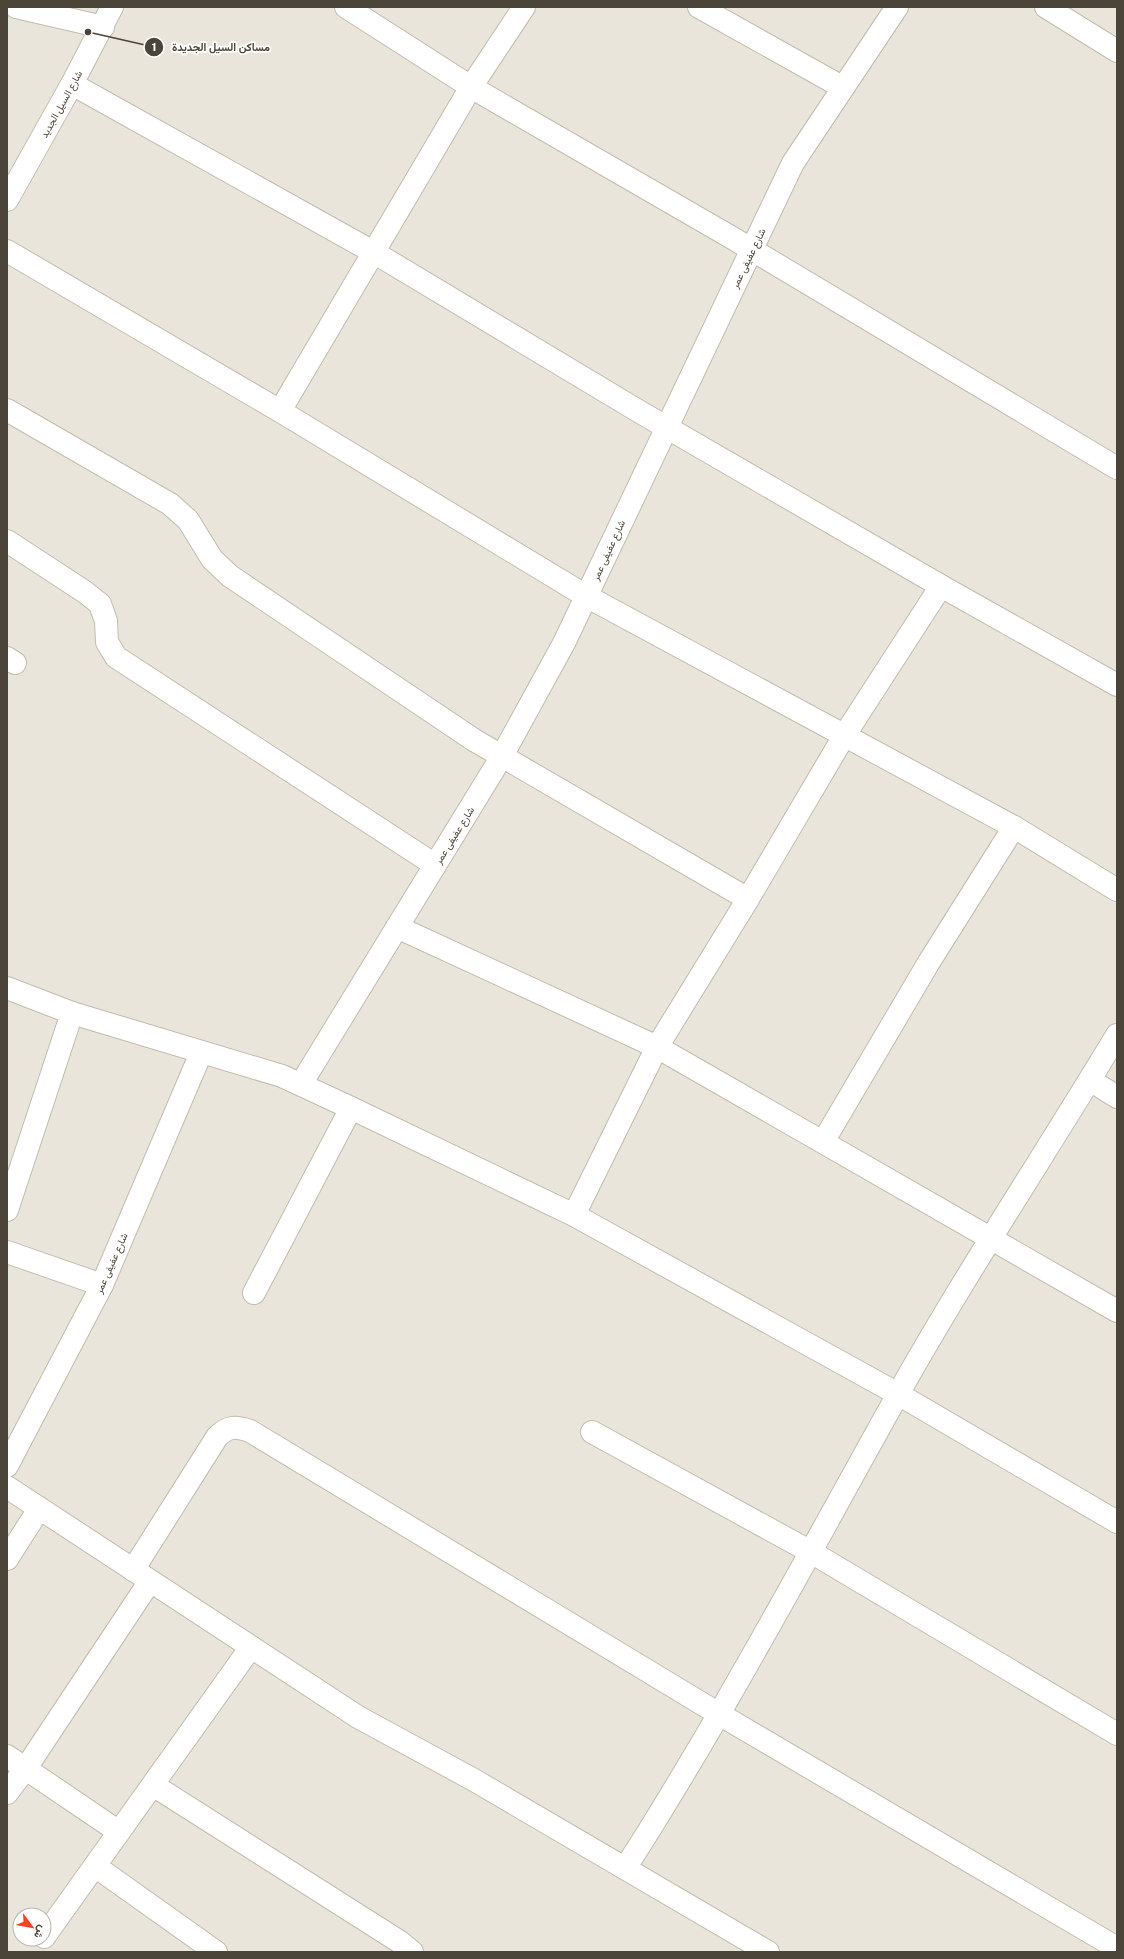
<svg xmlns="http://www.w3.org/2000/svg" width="1124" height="1959" font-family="'Public Sans',Vazirmatn,sans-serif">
  <rect width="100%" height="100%" fill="#f6f3ec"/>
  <path fill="#eae5da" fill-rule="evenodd" d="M7,7H1117V1952H7ZM20,1915H44V1939H20Z"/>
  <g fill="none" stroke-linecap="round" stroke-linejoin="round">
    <g stroke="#c2bbae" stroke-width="24">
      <g id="minor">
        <path d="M16,7L103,27"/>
        <path d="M346,7L471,87L729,236L1117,468"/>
        <path d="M699,7L842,87"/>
        <path d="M1046,7L1117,51"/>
        <path d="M72,84L375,253L640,412L941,586"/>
        <path d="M7,200L72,84L112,7"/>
        <path d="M7,251L280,411L586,596L1014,827L1117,890"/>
        <path d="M7,410L170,504L188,520L212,559L230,576L474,740L748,899"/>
        <path d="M280,411L471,87L524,7"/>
        <path d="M7,541L85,592L100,604L106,621L107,642L116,657L435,865"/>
        <path d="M7,658L15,663"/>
        <path d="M397,927L657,1047L1117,1311"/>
        <path d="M7,988L72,1013L282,1076L351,1108L574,1215L898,1394L1117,1522"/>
        <path d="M1090,1080L1117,1097"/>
        <path d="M301,1084L502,756L564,643L793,163L897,7"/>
        <path d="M823,1142L929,962L1014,827"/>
        <path d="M7,1210L72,1013"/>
        <path d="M574,1215L657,1047L748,899L844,736L941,586L1117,685"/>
        <path d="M7,1252L102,1285"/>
        <path d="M254,1293L351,1108"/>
        <path d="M592,1432L811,1552L1117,1734"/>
        <path d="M7,1466L102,1285L201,1053"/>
        <path d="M7,1487L358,1717L474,1780L768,1952"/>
        <path d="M7,1559L39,1509"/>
        <path d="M133,1570L217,1437C228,1426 235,1426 250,1431L719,1714L1117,1948"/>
        <path d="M7,1756L119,1832"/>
        <path d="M153,1785L400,1942L412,1952"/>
        <path d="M7,1793L26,1768L150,1581"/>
        <path d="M95,1866L216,1952"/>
        <path d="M625,1868C651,1829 675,1788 699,1748C768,1632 831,1514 897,1396C966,1273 1044,1156 1117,1035"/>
        <path d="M44,1937L251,1647"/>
      </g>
    </g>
    <use href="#minor" stroke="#fff" stroke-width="22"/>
  </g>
  <g text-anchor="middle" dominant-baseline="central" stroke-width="3.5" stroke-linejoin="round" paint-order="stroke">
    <g font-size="10" fill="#4b4439" stroke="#fff">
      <text transform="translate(61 104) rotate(-61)">شارع السيل الجديد</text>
      <text transform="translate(748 258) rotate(-64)">شارع عفيفى عمر</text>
      <text transform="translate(608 550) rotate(-65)">شارع عفيفى عمر</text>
      <text transform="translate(454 835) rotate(-58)">شارع عفيفى عمر</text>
      <text transform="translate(111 1263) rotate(-66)">شارع عفيفى عمر</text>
    </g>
  </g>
  <path fill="none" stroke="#4b4439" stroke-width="1.5" d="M88 32L154 47"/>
  <g fill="#4b4439" stroke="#fff" stroke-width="1.5">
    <circle cx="88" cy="32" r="4"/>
    <circle cx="154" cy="47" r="10"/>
  </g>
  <g font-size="12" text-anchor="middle" font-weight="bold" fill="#fff">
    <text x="154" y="51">1</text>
  </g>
  <g font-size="11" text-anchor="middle" font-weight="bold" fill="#4b4439" stroke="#fff" stroke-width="3.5" stroke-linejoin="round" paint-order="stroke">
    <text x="221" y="51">مساكن السيل الجديدة</text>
  </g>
  <rect width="1124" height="1959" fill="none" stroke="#4b4439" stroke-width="16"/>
  <g transform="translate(32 1927) rotate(122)"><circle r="19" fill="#ffffff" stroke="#b7b4b0"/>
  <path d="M0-3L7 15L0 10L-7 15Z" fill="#fc3f1d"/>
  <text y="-6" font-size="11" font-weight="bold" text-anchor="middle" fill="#4b4439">ش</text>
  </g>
</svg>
